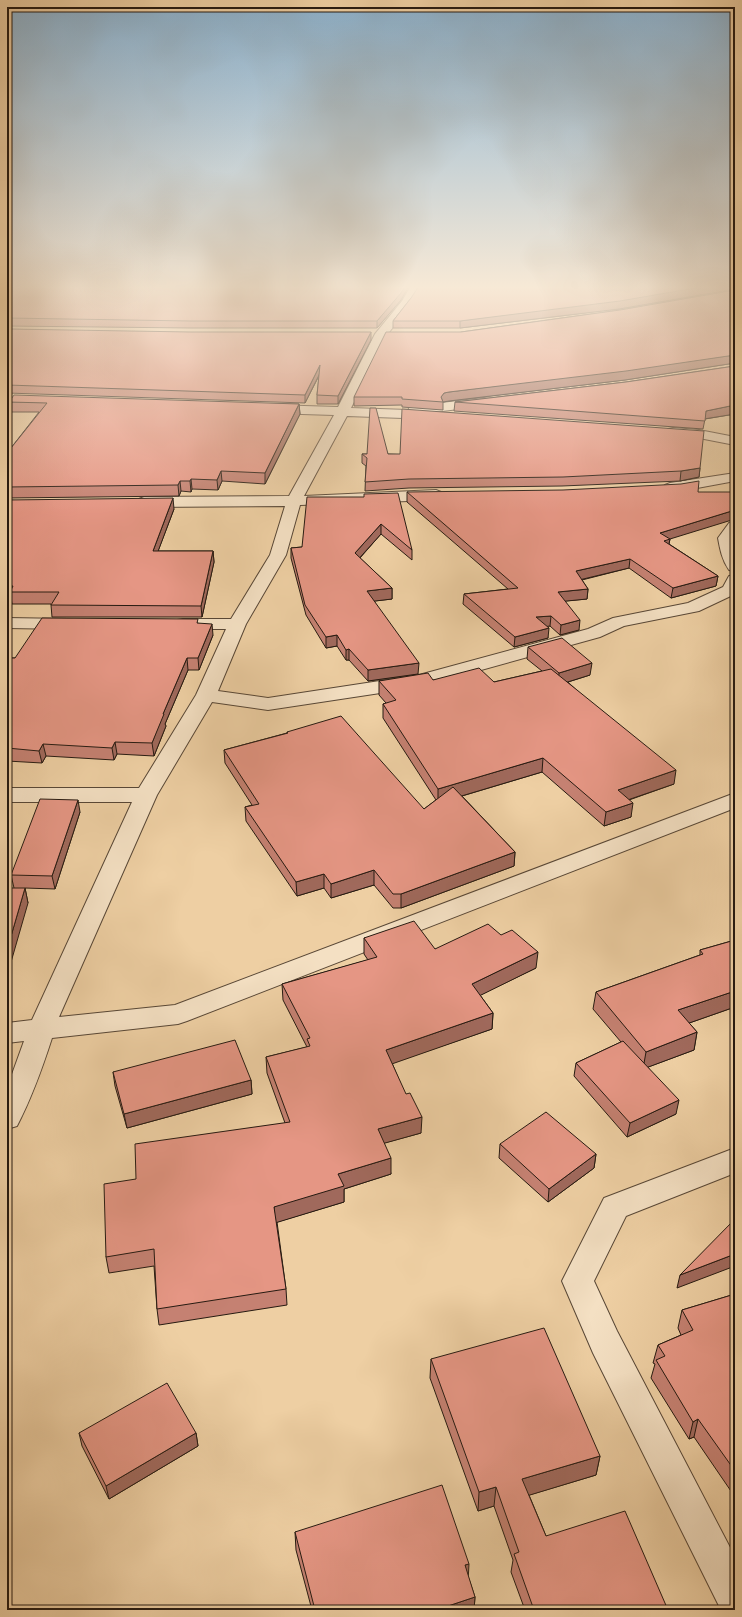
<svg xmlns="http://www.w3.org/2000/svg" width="742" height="1617" font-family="'Libre Bodoni',serif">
  <rect width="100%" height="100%" fill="#eecfa3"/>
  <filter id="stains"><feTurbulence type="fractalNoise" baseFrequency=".005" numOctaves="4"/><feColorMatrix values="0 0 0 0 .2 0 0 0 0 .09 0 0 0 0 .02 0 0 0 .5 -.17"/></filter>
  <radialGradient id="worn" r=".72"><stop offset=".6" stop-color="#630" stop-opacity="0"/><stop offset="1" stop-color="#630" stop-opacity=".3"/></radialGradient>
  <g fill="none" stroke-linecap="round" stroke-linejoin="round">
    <g stroke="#584736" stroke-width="2">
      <g id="minor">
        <path d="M411,286H422L410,305L387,335L351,408L408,410L410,407L415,406L484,398L489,399L491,402L489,405L484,406L434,412L438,415L436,418L431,419L347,416L304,496L436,490L441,492L444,495L441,498L436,500L300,505L286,555L246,624L218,691L268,698L419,675L588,629L613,618L688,603L723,587L729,576L735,575V594L699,611L624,626L600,637L420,687L268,710L212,702L157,795L59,1017L175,1005L735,793V808L187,1021L178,1024L52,1038C42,1069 32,1097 17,1126L7,1129V1088L24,1041L7,1043V1023L32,1020L132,802H7V788H139L196,695L226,629H183L177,628L174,624L177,620L183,619H231L270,555L285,506L144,507L139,505L136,502L139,499L144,497L289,496L334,415L270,413L265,412L263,409L265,406L270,405L338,407L375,334L402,301Z"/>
        <path d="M673,428L699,430L735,437V445L699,438L668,435L666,432L668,429Z"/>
        <path d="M735,473V481L670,493L665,491L662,488L665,485L670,483Z"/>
        <path d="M735,521V571L729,570C722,560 720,549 718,538L729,523Z"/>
        <path d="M7,618L68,619L74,620L77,624L74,628L68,629L7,628Z"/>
        <path d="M735,1148V1173L626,1216L594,1281L617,1331L735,1557V1610H721L593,1353L562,1281L604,1198Z"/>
      </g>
    </g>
    <use href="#minor" fill="#f4e0c3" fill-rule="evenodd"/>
  </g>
  <g fill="#c58172" stroke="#261a11">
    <path d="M7,286L401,300L377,328H191L7,326Z"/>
    <path d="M735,286V289L619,309L460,328H393V321L411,298Z"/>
    <path d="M735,290V363L625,380L449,401L443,402V410L402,407V405L354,406V397L461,332L620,310Z"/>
    <path d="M7,329L371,340L338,404H317V395L319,376L305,403L7,393Z"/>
    <path d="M735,366V414L705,419L703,429L454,411L455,402L626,382Z"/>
    <path d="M9,402L299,404L300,414L265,484L222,481L218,490L192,489L191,492L181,491L179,496L7,498V453L39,412H10Z"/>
    <path d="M362,454H388L700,468L699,477L680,481L562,486L409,488L365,491L366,466L362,463Z"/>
    <path d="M407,492L670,539L669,544L718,576L716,586L671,598L629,568L582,580L588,589L587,599L565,601L579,630L560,635L550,626H546L548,638L514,647L463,604L464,594L508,589L407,502Z"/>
    <path d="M364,497L412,550V560L381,534L360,558L392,588V599L374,601L418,674L368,681L349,660H346L337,646L326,648L306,615L291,558V548L302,547Z"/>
    <path d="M7,500L174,509L158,551H213L214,562L202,617H52L51,605V604H12L11,598H7Z"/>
    <path d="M198,623L213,635L199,670H188L165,724L166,726L154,756L117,754L114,760L46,756L42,763L7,761V658H15Z"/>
    <path d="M528,647L590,675L568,682L674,784L629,800L631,817L604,826L542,772L462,796L515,852L514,866L401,908H393L374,885L331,898L324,888L297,896L246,821L245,807L252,805L225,763L224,750L287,733V732L424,809L436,800L383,718V704L386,703L379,695V681L433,680L494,682L542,671L527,659Z"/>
    <path d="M80,812L55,889L25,888L28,903L14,888L11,875Z"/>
    <path d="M364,938L435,949L536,968L480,995L493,1013L492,1029L392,1063L421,1133L384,1143L391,1174L344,1189V1202L277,1222L286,1289L287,1305L159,1325L157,1309L154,1266L109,1273L106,1257L136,1179L285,1123L267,1073L266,1057L307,1047L283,1000L282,984L368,960L364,954Z"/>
    <path d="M735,940V1012L732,1008L689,1023L697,1032L694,1050L648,1067L676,1114L627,1137L574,1076L576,1063L621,1042L593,1009L596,992L700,955V950Z"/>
    <path d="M113,1072L251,1080L252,1094L127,1128L115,1086Z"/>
    <path d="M500,1144L596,1154L594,1168L548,1202L499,1158Z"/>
    <path d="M735,1294V1497L694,1437L689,1439L651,1378L655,1364L653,1363L658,1345L681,1335L678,1328L682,1310Z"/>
    <path d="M431,1359L600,1456L596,1475L529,1495L546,1536L668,1610H525L511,1572L513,1560L494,1506L478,1511L430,1378Z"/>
    <path d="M79,1433H196L198,1446L109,1499L82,1446Z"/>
    <path d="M295,1532L468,1576L475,1597L474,1610H312L296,1550Z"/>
  </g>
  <g fill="#a0695c" stroke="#261a11">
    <path d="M405,286H409L401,300L377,328V321Z"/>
    <path d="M707,286H735V289L619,309L460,328V321Z"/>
    <path d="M371,332V340L338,404V396Z"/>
    <path d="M735,355V363L625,380L449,401L443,402L441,397L444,393L449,392Z"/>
    <path d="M320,365V373L305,403V395Z"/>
    <path d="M299,404L300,414L265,484V473Z"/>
    <path d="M735,405V414L704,419L706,411Z"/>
    <path d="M700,468L699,477L680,481L681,471Z"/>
    <path d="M221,471L222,481L218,490L217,480Z"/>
    <path d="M191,479L192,489L191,492L190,481Z"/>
    <path d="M180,481L181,491L179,496L178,485Z"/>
    <path d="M173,498L174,509L154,562L153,551Z"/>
    <path d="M735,510V519L670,539L668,548L660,533Z"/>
    <path d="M381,524V534L355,563V553Z"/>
    <path d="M213,551L214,562L202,617L201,606Z"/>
    <path d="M630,559L629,568L575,581L576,571Z"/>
    <path d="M718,576L716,586L671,598L673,588Z"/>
    <path d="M392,588V599L367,602V591Z"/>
    <path d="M588,589L587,599L557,602L558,592Z"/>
    <path d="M551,616L550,626L535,628L536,617Z"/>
    <path d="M580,620L579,630L560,635L561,625Z"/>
    <path d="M212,624L213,635L199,670L198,658Z"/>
    <path d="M549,628L548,638L514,647L515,637Z"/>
    <path d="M337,635V646L326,648V637Z"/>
    <path d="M349,649V660H346V650Z"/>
    <path d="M187,658L188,670L165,724L166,726L154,756L152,743L163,714Z"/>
    <path d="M419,663L418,674L368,681V670Z"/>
    <path d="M592,663L590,675L558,685L559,673Z"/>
    <path d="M115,742L117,754L114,760L112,748Z"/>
    <path d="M43,744L46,756L42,763L39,751Z"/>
    <path d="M543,758L542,772L438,803V789Z"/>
    <path d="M676,770L674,784L616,804L618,790Z"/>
    <path d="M78,800L80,812L55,889L52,876Z"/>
    <path d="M633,803L631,817L604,826L606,812Z"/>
    <path d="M515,852L514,866L401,908V894Z"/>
    <path d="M374,870V885L331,898V884Z"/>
    <path d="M324,874V888L297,896L296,882Z"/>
    <path d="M25,888L28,903L7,976V950Z"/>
    <path d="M538,952L536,968L471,1000L472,984Z"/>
    <path d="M735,991V994L732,1008L675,1028L678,1010Z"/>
    <path d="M493,1013L492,1029L386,1066V1050Z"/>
    <path d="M697,1032L694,1050L643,1069L646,1052Z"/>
    <path d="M251,1080L252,1094L127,1128L124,1114Z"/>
    <path d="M679,1100L676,1114L627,1137L630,1123Z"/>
    <path d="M422,1117L421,1133L378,1145V1129Z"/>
    <path d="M596,1154L594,1168L548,1202L549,1189Z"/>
    <path d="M391,1158V1174L344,1189V1202L275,1223L274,1207L338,1174Z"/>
    <path d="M735,1254V1266L677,1288L680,1275Z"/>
    <path d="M698,1419L694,1437L689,1439L693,1422Z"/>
    <path d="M196,1433L198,1446L109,1499L106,1486Z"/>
    <path d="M600,1456L596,1475L520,1498L522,1479Z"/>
    <path d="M496,1487L494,1506L478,1511L479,1492Z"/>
    <path d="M469,1564L468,1582L465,1565Z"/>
    <path d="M475,1597L474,1610H436Z"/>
  </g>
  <g fill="#e59684" stroke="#261a11">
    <path d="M7,286H405L401,293L377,321H190L7,318Z"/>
    <path d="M419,286H707L620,301L460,321H393L411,298Z"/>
    <path d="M735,290V355L626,371L449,392L444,393L441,397L443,402L402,399V397H354L386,332H461L620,310Z"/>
    <path d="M7,329L190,332H371L338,396L317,395L320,365L305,395L7,385Z"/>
    <path d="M735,366V405L706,411L705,421L455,402L626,382Z"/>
    <path d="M14,395L299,404L265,473L221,471L217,480L191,479L190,481H180L178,485L7,487V453L47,403L9,402Z"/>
    <path d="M370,408H376L388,454H400L402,409L704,431L700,468L681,471L563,477L409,479L365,482L367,458L362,454H367Z"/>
    <path d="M699,481L698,492H735V510L660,533L670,539L664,541L718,576L673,588L630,559L576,571L588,589L558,592L580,620L561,625L551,616L536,617L549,628L515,637L464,594L518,588L407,492L563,490L681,484Z"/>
    <path d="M398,493L412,550L381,524L355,553L392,588L367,591L419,663L368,670L349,649L346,650L337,635L326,637L305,605L291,548L302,547L307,497H364V494Z"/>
    <path d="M173,498L153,551H213L201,606L51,605L59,592H10L13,586H7V500Z"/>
    <path d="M42,618L198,619L197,623L212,624L198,658H187L163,714H164L152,743L115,742L112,748L43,744L39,751L7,748V658H15Z"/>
    <path d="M562,638L592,663L559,673L528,647Z"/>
    <path d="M479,668L494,682L551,669L676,770L618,790L633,803L606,812L543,758L438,789L383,704L396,700L379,681L428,673L433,680Z"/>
    <path d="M341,716L424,809L453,787L515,852L401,894H393L374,870L331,884L324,874L296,882L245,807L259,804L224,750L288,733L287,732Z"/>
    <path d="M40,799L78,800L52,876L11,875Z"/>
    <path d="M7,888H25L7,950Z"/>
    <path d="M414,921L435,949L488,924L501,935L512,930L538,952L472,984L493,1013L386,1050L406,1094L410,1093L422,1117L378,1129L391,1158L338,1174L344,1186L274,1207L286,1289L157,1309L154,1249L106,1257L104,1184L136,1179L135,1144L290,1122L266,1057L310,1046L307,1039L310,1038L282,984L377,957L364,938Z"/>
    <path d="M735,940V991L678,1010L697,1032L646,1052L596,992L703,954L700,950Z"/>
    <path d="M235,1040L251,1080L124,1114L113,1072Z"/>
    <path d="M623,1041L679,1100L630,1123L576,1063Z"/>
    <path d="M546,1112L596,1154L549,1189L500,1144Z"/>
    <path d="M735,1219V1254L680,1275Z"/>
    <path d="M735,1294V1471L698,1419L693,1422L656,1360L665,1356L658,1345L693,1330L682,1310Z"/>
    <path d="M544,1328L600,1456L522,1479L546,1536L625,1511L668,1610H534L514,1554L519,1552L496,1487L479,1492L431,1359Z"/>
    <path d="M167,1383L196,1433L106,1486L79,1433Z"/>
    <path d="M442,1485L469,1564L465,1565L475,1597L436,1610H315L295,1532Z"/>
  </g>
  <linearGradient id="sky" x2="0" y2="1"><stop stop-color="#8bb4d3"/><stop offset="0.56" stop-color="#f7e9d6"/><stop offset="1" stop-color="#f7e9d6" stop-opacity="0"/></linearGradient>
  <rect width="742" height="513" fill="url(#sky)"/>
  <rect width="742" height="1617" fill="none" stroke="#eecfa3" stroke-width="24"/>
  <rect x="8" y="8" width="726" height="1601" fill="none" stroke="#261a11" stroke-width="2"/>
  <rect x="12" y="12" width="718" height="1593" fill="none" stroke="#261a11"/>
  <rect width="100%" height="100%" filter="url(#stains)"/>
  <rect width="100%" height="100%" fill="url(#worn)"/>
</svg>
